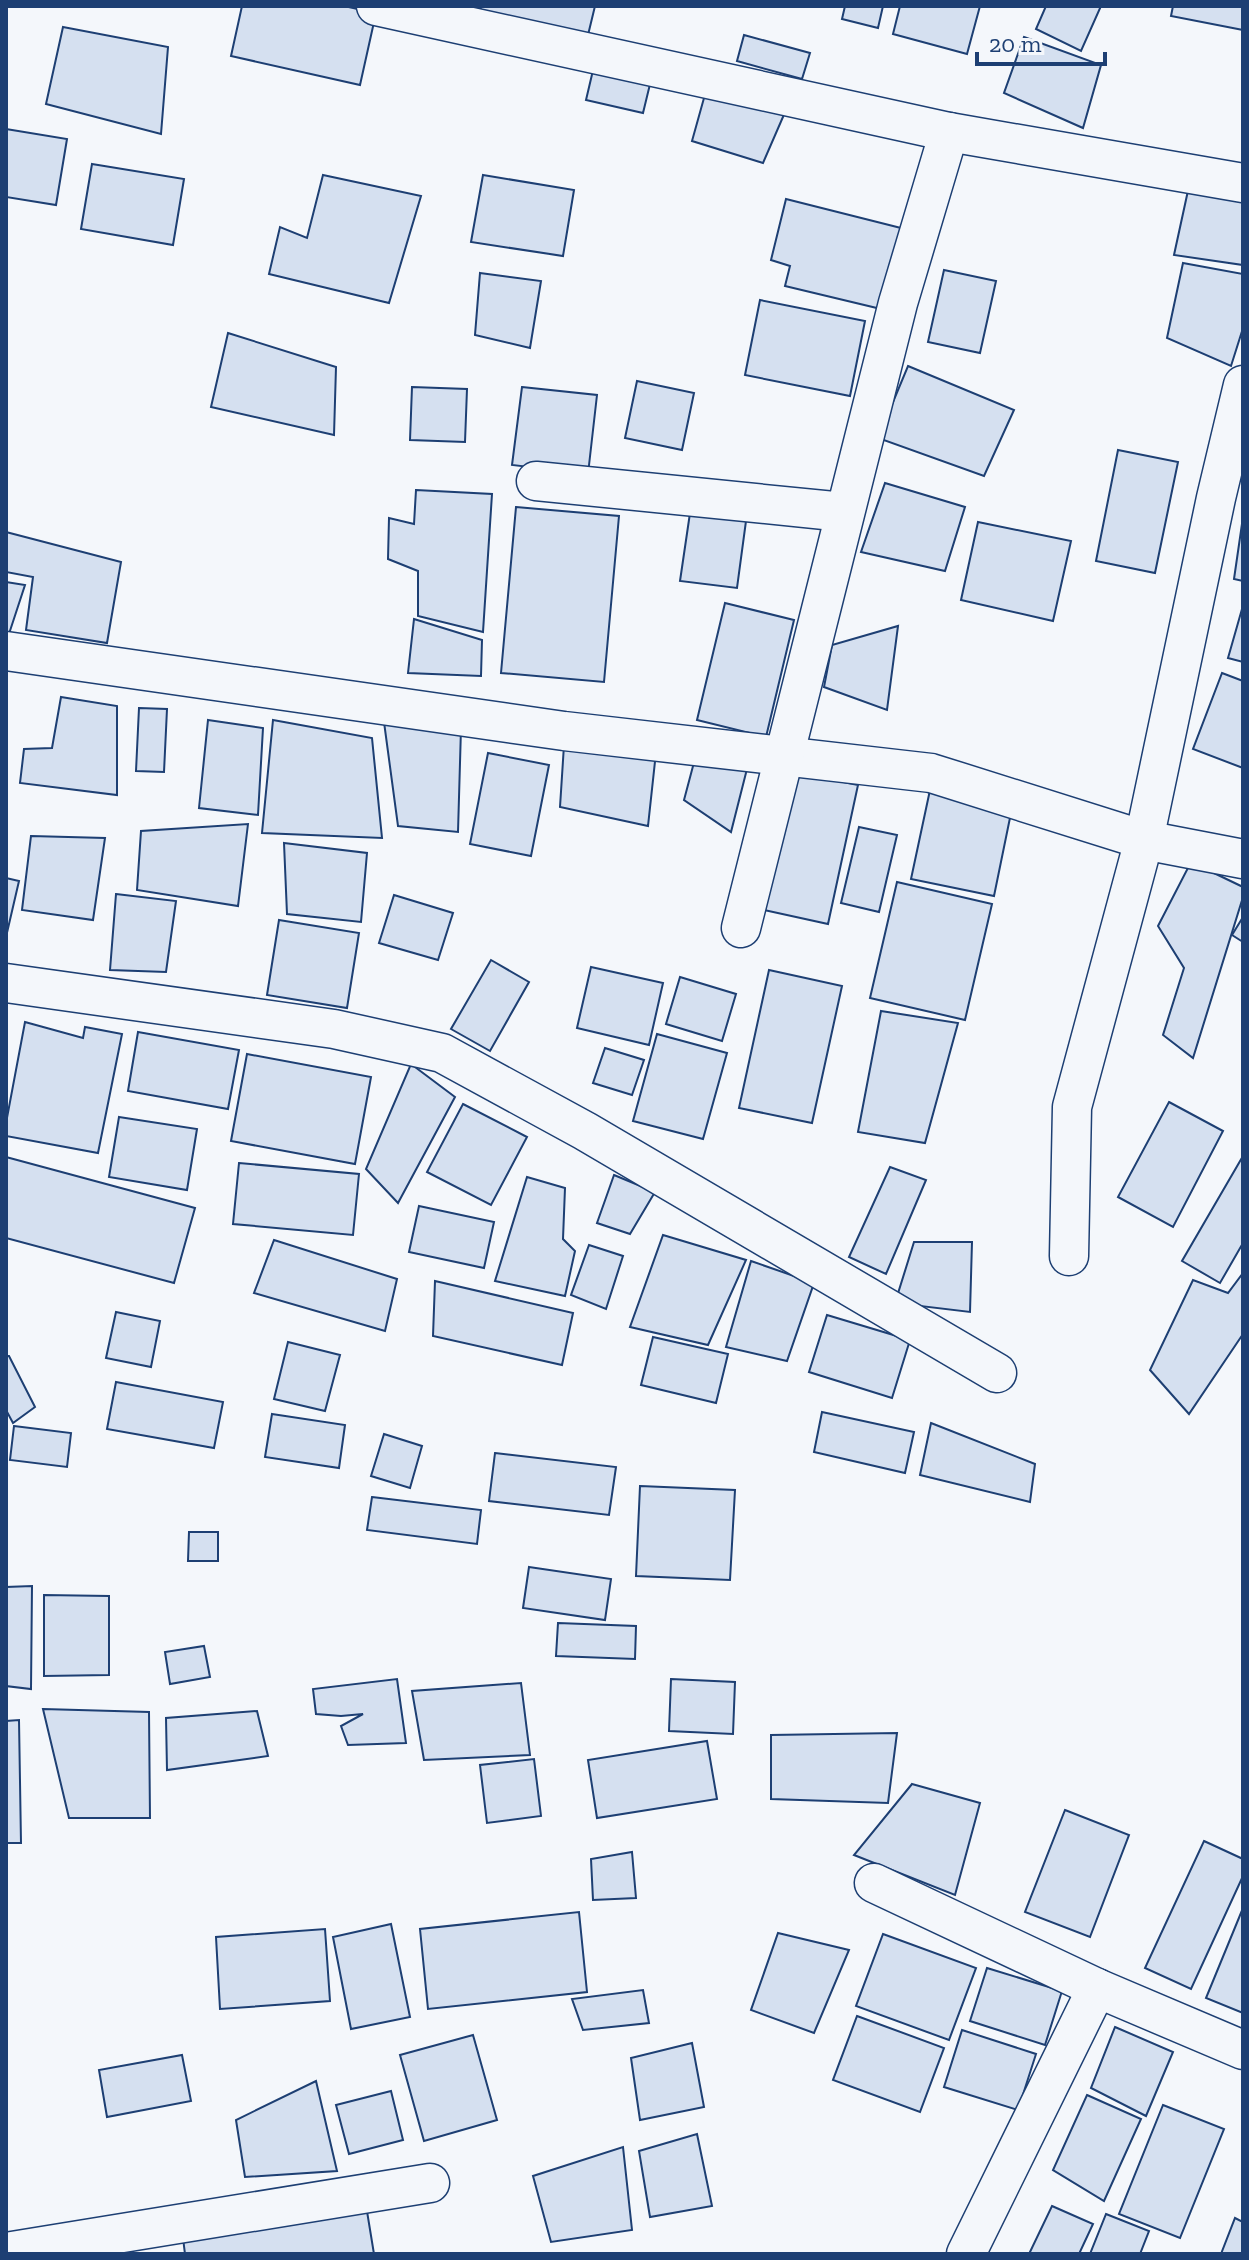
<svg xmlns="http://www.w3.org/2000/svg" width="1249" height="2260" font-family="'Zilla Slab',serif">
  <rect width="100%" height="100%" fill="#f4f7fb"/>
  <g fill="#d5e0f0" stroke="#1d3f73" stroke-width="2">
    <path d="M242,6H344L376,13L360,85L231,56Z"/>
    <path d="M481,6H595L588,35L480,12Z"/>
    <path d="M845,6H883L878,28L842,19Z"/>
    <path d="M900,6H980L967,54L893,34Z"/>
    <path d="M1046,6H1101L1081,51L1036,29Z"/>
    <path d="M1173,6H1243V30L1171,16Z"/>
    <path d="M63,27L168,47L161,134L46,104Z"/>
    <path d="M744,35L810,53L802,79L737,61Z"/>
    <path d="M1024,37L1101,65L1083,128L1004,93Z"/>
    <path d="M594,66L651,80L643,113L586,100Z"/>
    <path d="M709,80L786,110L763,163L692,141Z"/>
    <path d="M6,129L67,139L56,205L6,197Z"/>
    <path d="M92,164L184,179L173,245L81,229Z"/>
    <path d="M323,175L421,196L389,303L269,274L280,227L307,238Z"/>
    <path d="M483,175L574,190L563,256L471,242Z"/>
    <path d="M1189,186L1243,194V265L1174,255Z"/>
    <path d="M786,199L901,228L881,309L785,286L790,266L771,260Z"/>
    <path d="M1183,263L1243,274V328L1231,366L1167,338Z"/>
    <path d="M944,270L996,281L980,353L928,342Z"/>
    <path d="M480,273L541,281L530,348L475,335Z"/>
    <path d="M760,300L865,321L850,396L745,375Z"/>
    <path d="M228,333L336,367L334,435L211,407Z"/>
    <path d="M908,366L1014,410L984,476L878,438Z"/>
    <path d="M637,381L694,393L682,450L625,438Z"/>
    <path d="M412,387L467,389L465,442L410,440Z"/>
    <path d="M522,387L597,395L588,474L512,465Z"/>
    <path d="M1118,450L1178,462L1155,573L1096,561Z"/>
    <path d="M885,483L965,507L945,571L861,552Z"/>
    <path d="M416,490L492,494L483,632L418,616V571L388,559L389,518L414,524Z"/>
    <path d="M516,507L619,516L604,682L501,673Z"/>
    <path d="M690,513L746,521L737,588L680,581Z"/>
    <path d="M1243,517V581L1234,579Z"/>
    <path d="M978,522L1071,541L1053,621L961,600Z"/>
    <path d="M6,532L121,562L107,643L26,630L33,577L6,572Z"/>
    <path d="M6,582L25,585L6,643Z"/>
    <path d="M725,603L794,620L766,737L697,720Z"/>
    <path d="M1242,609H1243V662L1228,658Z"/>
    <path d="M414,619L482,640L481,676L408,673Z"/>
    <path d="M898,626L887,710L824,687L832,645Z"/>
    <path d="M1222,673L1243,681V768L1193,749Z"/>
    <path d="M61,697L117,706V795L20,783L24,749L52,748Z"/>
    <path d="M139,708L167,709L164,772L136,771Z"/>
    <path d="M208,720L263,728L258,815L199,808Z"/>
    <path d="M273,720L372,738L382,838L262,833Z"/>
    <path d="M384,722L461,728L458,832L398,826Z"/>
    <path d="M657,743L648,826L560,807L564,745Z"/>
    <path d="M697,751L749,761L731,832L684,800Z"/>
    <path d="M488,753L549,765L531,856L470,844Z"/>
    <path d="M794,772L858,785L828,924L764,910Z"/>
    <path d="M930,790L1012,808L994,896L911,879Z"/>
    <path d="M248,824L238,906L137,890L141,831Z"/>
    <path d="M859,827L897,835L879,912L841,903Z"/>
    <path d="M31,836L105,838L93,920L22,910Z"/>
    <path d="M284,843L367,853L361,922L287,914Z"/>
    <path d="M1191,862L1243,887V897L1193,1058L1163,1035L1184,968L1158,926Z"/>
    <path d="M6,878L19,881L6,937Z"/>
    <path d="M897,882L992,904L965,1020L870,998Z"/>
    <path d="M116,894L176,901L166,972L110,970Z"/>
    <path d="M394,895L453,913L438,960L379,943Z"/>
    <path d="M1243,917V942L1232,935Z"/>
    <path d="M279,920L359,933L347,1008L267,995Z"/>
    <path d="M491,960L529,982L490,1051L451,1029Z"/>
    <path d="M591,967L663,983L649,1045L577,1028Z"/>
    <path d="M769,970L842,986L812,1123L739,1108Z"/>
    <path d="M680,977L736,994L722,1041L666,1024Z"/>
    <path d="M881,1011L958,1023L925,1143L858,1132Z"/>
    <path d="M25,1022L83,1038L85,1027L122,1034L98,1153L6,1136V1123Z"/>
    <path d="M138,1032L239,1050L228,1109L128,1091Z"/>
    <path d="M657,1034L727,1053L703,1139L633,1121Z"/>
    <path d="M605,1048L644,1060L632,1095L593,1083Z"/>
    <path d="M247,1054L371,1077L355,1164L231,1141Z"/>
    <path d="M411,1064L455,1097L398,1203L366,1169Z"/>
    <path d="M1169,1102L1223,1131L1173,1227L1118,1197Z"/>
    <path d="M463,1104L527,1137L491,1205L427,1172Z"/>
    <path d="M119,1117L197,1129L187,1190L109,1177Z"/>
    <path d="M1243,1156V1243L1220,1283L1182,1261Z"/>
    <path d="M6,1157L195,1208L174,1283L6,1238Z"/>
    <path d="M239,1163L359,1174L353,1235L233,1224Z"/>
    <path d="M890,1167L926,1180L886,1274L849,1257Z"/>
    <path d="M614,1175L655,1192L630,1234L597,1223Z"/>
    <path d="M527,1177L565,1188L563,1239L575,1251L565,1296L495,1281Z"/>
    <path d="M419,1206L494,1222L484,1268L409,1252Z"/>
    <path d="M663,1235L746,1260L708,1345L630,1327Z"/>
    <path d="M274,1240L397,1279L385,1331L254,1293Z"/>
    <path d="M914,1242H972L970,1312L895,1303Z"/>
    <path d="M589,1245L623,1256L606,1309L571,1295Z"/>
    <path d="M751,1261L814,1283L787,1361L726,1347Z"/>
    <path d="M1243,1273V1334L1189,1414L1150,1370L1193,1280L1228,1293Z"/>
    <path d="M435,1281L573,1313L562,1365L433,1336Z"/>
    <path d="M116,1312L160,1321L151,1367L106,1358Z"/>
    <path d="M827,1315L910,1340L892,1398L809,1372Z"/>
    <path d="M653,1337L728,1354L716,1403L641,1385Z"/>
    <path d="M288,1342L340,1355L325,1411L274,1399Z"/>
    <path d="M6,1356H9L35,1407L13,1423L6,1410Z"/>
    <path d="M116,1382L223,1402L214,1448L107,1429Z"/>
    <path d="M822,1412L914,1432L905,1473L814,1452Z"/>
    <path d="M272,1414L345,1425L339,1468L265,1457Z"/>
    <path d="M931,1423L1035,1464L1030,1502L920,1475Z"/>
    <path d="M14,1426L71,1433L67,1467L10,1460Z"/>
    <path d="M384,1434L422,1446L410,1488L371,1476Z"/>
    <path d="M495,1453L616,1467L609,1515L489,1501Z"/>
    <path d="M640,1486L735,1490L730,1580L636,1576Z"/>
    <path d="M372,1497L481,1510L477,1544L367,1530Z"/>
    <path d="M189,1532H218V1561H188Z"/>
    <path d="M529,1567L611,1579L605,1620L523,1608Z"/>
    <path d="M32,1586L31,1689L6,1686V1587Z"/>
    <path d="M44,1595L109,1596V1675L44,1676Z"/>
    <path d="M558,1623L636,1626L635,1659L556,1656Z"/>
    <path d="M204,1646L210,1677L170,1684L165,1652Z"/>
    <path d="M397,1679L406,1743L348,1745L341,1726L363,1714L341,1716L316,1714L313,1689Z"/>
    <path d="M671,1679L735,1682L733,1734L669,1731Z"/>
    <path d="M521,1683L530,1755L424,1760L412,1691Z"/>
    <path d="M43,1709L149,1712L150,1818H69Z"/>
    <path d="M257,1711L268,1756L167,1770L166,1718Z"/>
    <path d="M19,1720L21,1843H6V1721Z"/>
    <path d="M897,1733L888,1803L771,1799V1735Z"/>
    <path d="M707,1741L717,1799L597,1818L588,1760Z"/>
    <path d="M534,1759L541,1816L487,1823L480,1765Z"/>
    <path d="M912,1784L980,1803L955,1895L854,1855Z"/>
    <path d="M1065,1810L1129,1835L1090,1937L1025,1912Z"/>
    <path d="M1204,1841L1243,1859V1876L1191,1989L1145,1968Z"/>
    <path d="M632,1852L636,1898L593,1900L591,1859Z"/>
    <path d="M1243,1908V2013L1206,1998Z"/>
    <path d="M579,1912L587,1992L428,2009L420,1929Z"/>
    <path d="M391,1924L410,2017L351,2029L333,1937Z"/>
    <path d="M325,1929L330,2001L220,2009L216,1937Z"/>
    <path d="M778,1933L849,1950L814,2033L751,2010Z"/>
    <path d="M883,1934L976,1968L949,2040L856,2006Z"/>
    <path d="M987,1968L1062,1991L1045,2045L970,2021Z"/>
    <path d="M643,1990L649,2023L583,2030L572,1999Z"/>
    <path d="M857,2016L944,2048L920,2112L833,2080Z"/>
    <path d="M1115,2027L1173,2052L1146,2116L1091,2088Z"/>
    <path d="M962,2030L1036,2054L1018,2110L944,2087Z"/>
    <path d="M473,2035L497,2120L424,2141L400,2055Z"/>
    <path d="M692,2043L704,2107L640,2120L631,2058Z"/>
    <path d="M182,2055L191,2101L107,2117L99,2070Z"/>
    <path d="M316,2081L337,2171L245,2177L236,2120Z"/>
    <path d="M391,2091L403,2140L349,2154L336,2105Z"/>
    <path d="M1087,2095L1141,2119L1104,2201L1053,2170Z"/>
    <path d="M1163,2105L1224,2129L1180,2238L1119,2214Z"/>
    <path d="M697,2134L712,2206L650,2217L639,2151Z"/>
    <path d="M623,2147L632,2230L551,2242L533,2176Z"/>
    <path d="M365,2199L374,2254H185L183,2238Z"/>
    <path d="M1052,2206L1093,2224L1079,2254H1029Z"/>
    <path d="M1106,2214L1149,2231L1140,2254H1090Z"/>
    <path d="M1235,2218L1243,2222V2254H1221Z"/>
  </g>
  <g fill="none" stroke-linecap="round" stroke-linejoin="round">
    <g stroke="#1d3f73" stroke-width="41">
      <g id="street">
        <path d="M376,6L949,132L1243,183"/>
        <path d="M536,481L844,512"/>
        <path d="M6,651L564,731L931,773L1144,840L1243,859"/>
        <path d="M741,928L898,303L949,132"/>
        <path d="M6,983L334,1029L442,1053L585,1131L997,1373"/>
        <path d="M1069,1256L1072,1107L1144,840L1216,498L1243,385"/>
        <path d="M874,1883L1097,1988L1243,2050"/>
        <path d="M6,2252L430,2183"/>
        <path d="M966,2254L1097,1988"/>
      </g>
    </g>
    <use href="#street" stroke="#f4f7fb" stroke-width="38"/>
  </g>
  <rect width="1249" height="2260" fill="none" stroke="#1d3f73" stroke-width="16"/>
  <path d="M977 52v12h128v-12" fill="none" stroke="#1d3f73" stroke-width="4"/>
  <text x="989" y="52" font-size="24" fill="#1d3f73" stroke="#f4f7fb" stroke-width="6" paint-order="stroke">20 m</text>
</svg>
